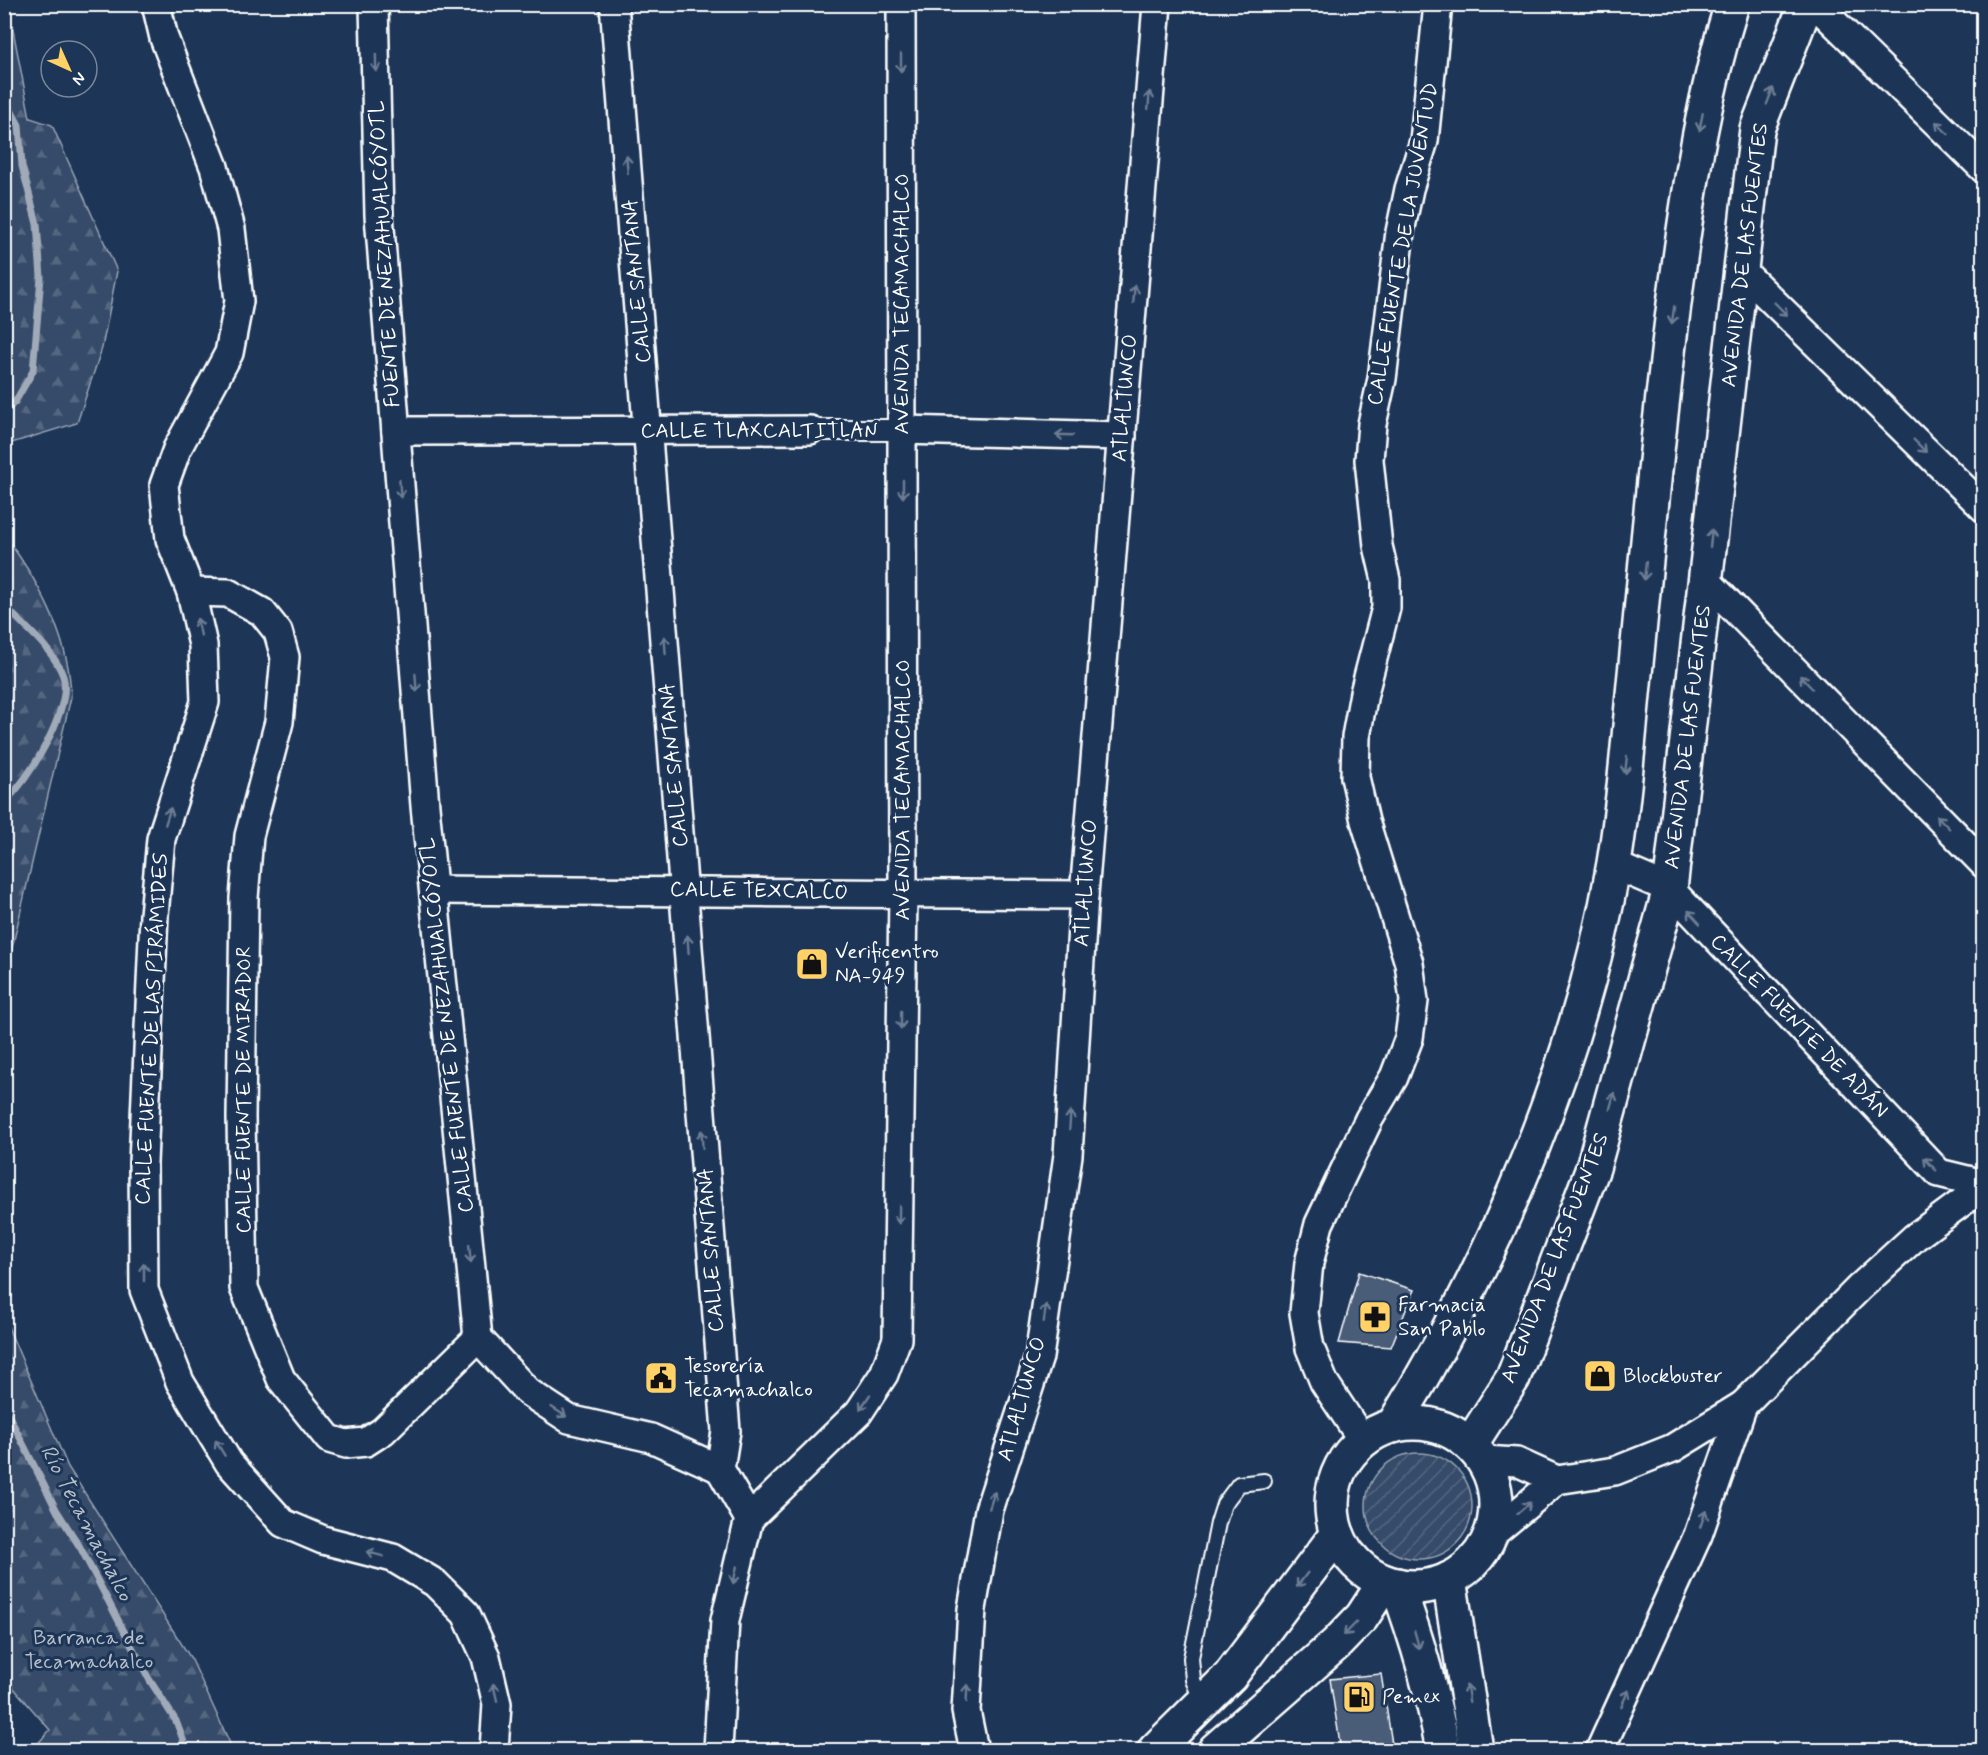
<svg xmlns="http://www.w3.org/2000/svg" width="1988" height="1755" font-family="Mynerve,sans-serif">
  <defs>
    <pattern id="forest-firs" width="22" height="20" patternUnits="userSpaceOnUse" patternTransform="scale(1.5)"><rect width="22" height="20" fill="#364b69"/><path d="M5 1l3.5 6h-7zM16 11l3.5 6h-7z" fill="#546680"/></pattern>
    <pattern id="garden-furrows" width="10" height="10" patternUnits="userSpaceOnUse" patternTransform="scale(1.5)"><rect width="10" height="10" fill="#364b69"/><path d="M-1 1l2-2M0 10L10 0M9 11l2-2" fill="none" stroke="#546680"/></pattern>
  </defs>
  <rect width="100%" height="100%" fill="#1d3557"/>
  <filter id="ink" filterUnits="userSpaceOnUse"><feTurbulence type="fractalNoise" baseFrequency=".0167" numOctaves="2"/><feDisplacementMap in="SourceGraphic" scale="12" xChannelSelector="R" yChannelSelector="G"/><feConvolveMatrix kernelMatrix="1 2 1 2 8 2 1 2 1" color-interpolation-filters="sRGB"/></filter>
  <g filter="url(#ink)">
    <g fill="url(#forest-firs)" stroke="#9aa5b4" stroke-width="1.5">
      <path d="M24,5L9,9L30,118L52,125L117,271L102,348L77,423L5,445L4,5Z"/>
      <path d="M5,536C39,582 70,639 71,697L5,978Z"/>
      <path d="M5,1320L68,1467L192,1660L233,1750H32L50,1730L5,1678Z"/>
    </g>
    <circle fill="url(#garden-furrows)" stroke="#9aa5b4" stroke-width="1.5" cx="1419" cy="1506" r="53"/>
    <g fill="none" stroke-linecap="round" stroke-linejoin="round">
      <g stroke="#a0aab8" stroke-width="7">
        <path d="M4,97L19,125L22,166L37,224L41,277L33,371L15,402L4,412"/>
        <path d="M4,605C23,626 54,649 63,676C73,707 28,783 4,802"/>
        <path d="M4,1406L57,1511L80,1547L149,1679L176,1721L187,1750"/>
      </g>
    </g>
    <g fill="#4a5d79" stroke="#fff" stroke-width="1.5">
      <path d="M1359,1272L1414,1290L1391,1347L1339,1343Z"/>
      <path d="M1381,1674L1393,1750H1341L1330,1679Z"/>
    </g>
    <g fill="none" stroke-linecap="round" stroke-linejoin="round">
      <g stroke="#fff" stroke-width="18">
        <path id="service" d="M1202,1702L1193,1680L1191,1658L1218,1523L1224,1504L1239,1484L1264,1481"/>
      </g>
      <g stroke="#fff" stroke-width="24">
        <path id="pedestrian" d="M810,430H903"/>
      </g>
      <g stroke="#fff" stroke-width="32">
        <g id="minor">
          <path d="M156,4L164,38L214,167L231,229L239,301L229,353L177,449L164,485L170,539L191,592L203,645L205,702L161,839L154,915L143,1163L144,1290L180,1382L229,1463L283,1523L323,1540L393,1558L435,1583L466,1614L486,1657L497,1704L494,1750"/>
          <path d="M374,4L379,215L425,806L478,1338L528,1392L569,1419L651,1438L720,1469"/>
          <path d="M614,4L726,1431L720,1469L749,1519"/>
          <path d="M1815,4L1984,169"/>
          <path d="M1739,268L1984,508"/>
          <path d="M903,430L1122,436"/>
          <path d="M396,431L810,430"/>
          <path d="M1707,581L1984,864"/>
          <path d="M191,592L228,593L262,612L278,632L285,657L279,722L249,836L244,898L241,1117L244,1288L281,1379L329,1439L346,1444L366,1442L383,1431L478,1338"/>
          <path d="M1614,865L1670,889L1939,1173L1984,1184"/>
          <path d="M434,890L1084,895"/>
          <path d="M1363,1441L1324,1382L1310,1348L1304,1313L1309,1263L1319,1224L1369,1119L1394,1077L1409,1038L1414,1001L1409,963L1365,821L1355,777L1356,737L1364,693L1386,608V580L1378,546L1369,460L1372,424L1382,379L1400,232L1409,189L1424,141L1438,4"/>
          <path d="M1483,1460L1517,1462L1557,1480"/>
          <path d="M749,1519L859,1412L884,1374L897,1339L903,893L901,4"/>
          <path d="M1490,1536L1557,1480L1615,1471L1673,1448L1743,1405L1859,1288L1915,1237L1984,1186"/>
          <path d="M718,1750L725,1620L749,1519"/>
          <path d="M974,1750L966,1711L972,1609L989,1510L1039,1357L1068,1155L1084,895L1157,4"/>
          <path d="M1600,1750L1698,1535L1743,1405"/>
        </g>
      </g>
      <g stroke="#fff" stroke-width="38">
        <g id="secondary">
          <circle cx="1414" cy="1505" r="82"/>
          <path d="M1393,1426C1495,1261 1582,1055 1614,863C1625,797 1629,730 1636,664C1649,531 1661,398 1679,266C1691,177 1705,90 1732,4"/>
          <path d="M1470,1445L1513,1378L1593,1168L1670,889L1757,129L1806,4"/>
          <path d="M1449,1579L1476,1750"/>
          <path d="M1397,1585C1417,1639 1433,1694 1443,1750"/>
          <path d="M1155,1750L1230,1676L1337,1534"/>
          <path d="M1215,1750L1336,1644L1362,1617L1385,1582"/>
        </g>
      </g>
      <use href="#service" stroke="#1d3557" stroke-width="14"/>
      <use href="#pedestrian" stroke="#1d3557" stroke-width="20"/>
      <use href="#minor" stroke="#1d3557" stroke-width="27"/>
      <use href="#secondary" stroke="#1d3557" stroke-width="33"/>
    </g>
    <defs><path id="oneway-shaft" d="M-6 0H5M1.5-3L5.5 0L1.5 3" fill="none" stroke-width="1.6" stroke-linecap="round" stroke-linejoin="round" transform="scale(1.5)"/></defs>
    <g stroke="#6c7c92">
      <use href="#oneway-shaft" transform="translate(376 63) rotate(89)"/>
      <use href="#oneway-shaft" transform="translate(901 63) rotate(90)"/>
      <use href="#oneway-shaft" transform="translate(1770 96) rotate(-69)"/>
      <use href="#oneway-shaft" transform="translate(1149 100) rotate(-85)"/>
      <use href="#oneway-shaft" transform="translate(1701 122) rotate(101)"/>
      <use href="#oneway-shaft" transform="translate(1942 128) rotate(-136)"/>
      <use href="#oneway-shaft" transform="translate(627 164) rotate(-95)"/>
      <use href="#oneway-shaft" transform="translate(1134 294) rotate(-85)"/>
      <use href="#oneway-shaft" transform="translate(1781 309) rotate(45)"/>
      <use href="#oneway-shaft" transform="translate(1673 315) rotate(98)"/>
      <use href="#oneway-shaft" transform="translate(1064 435) rotate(-178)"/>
      <use href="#oneway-shaft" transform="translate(1920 446) rotate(45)"/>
      <use href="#oneway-shaft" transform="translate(400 489) rotate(86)"/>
      <use href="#oneway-shaft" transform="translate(903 489) rotate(90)"/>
      <use href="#oneway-shaft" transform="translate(1711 538) rotate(-84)"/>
      <use href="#oneway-shaft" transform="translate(1645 571) rotate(96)"/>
      <use href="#oneway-shaft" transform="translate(199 627) rotate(-103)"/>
      <use href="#oneway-shaft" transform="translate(665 645) rotate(-94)"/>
      <use href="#oneway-shaft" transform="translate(1806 682) rotate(-134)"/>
      <use href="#oneway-shaft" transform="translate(416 683) rotate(86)"/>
      <use href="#oneway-shaft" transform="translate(1626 765) rotate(96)"/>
      <use href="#oneway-shaft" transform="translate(168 816) rotate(-72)"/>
      <use href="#oneway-shaft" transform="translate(1943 822) rotate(-134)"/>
      <use href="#oneway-shaft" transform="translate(1694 917) rotate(-132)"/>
      <use href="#oneway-shaft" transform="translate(688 944) rotate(-94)"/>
      <use href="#oneway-shaft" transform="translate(901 1020) rotate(91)"/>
      <use href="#oneway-shaft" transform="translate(1612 1101) rotate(-75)"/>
      <use href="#oneway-shaft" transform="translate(1070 1120) rotate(-86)"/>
      <use href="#oneway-shaft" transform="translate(702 1139) rotate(-94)"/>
      <use href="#oneway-shaft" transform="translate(1930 1164) rotate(-134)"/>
      <use href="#oneway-shaft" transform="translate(899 1215) rotate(91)"/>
      <use href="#oneway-shaft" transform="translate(470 1254) rotate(84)"/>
      <use href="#oneway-shaft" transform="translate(144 1272) rotate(-90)"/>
      <use href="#oneway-shaft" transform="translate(1045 1313) rotate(-82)"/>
      <use href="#oneway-shaft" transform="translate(865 1402) rotate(124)"/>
      <use href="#oneway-shaft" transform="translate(559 1412) rotate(33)"/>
      <use href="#oneway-shaft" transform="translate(220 1448) rotate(-121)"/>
      <use href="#oneway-shaft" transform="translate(992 1500) rotate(-72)"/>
      <use href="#oneway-shaft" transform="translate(1524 1508) rotate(-40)"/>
      <use href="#oneway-shaft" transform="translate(1703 1519) rotate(-71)"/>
      <use href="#oneway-shaft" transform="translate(375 1554) rotate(-165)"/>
      <use href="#oneway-shaft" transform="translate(735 1575) rotate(102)"/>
      <use href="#oneway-shaft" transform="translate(1302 1580) rotate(127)"/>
      <use href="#oneway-shaft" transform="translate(1350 1629) rotate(134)"/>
      <use href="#oneway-shaft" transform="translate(1417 1640) rotate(74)"/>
      <use href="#oneway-shaft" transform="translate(495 1692) rotate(-103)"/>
      <use href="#oneway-shaft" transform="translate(967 1693) rotate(-87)"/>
      <use href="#oneway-shaft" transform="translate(1468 1693) rotate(-98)"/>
      <use href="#oneway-shaft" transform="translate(1625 1698) rotate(-66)"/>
    </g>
  </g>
  <defs>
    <g id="shop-square" transform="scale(1.725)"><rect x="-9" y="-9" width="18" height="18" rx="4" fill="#ffd166" stroke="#1d3557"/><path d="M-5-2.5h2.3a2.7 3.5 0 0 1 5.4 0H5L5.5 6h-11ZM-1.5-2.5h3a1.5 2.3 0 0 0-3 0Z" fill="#111"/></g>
    <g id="pharmacy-square" transform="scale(1.725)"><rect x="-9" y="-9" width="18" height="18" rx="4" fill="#ffd166" stroke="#1d3557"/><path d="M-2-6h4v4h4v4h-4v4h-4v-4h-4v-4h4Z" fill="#111"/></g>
    <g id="civic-square" transform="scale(1.725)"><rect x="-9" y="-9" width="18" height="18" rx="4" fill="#ffd166" stroke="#1d3557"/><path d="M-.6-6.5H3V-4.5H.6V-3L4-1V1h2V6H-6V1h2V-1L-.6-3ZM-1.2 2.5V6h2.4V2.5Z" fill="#111"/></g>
    <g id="fuel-square" transform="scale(1.725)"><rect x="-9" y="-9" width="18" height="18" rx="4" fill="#ffd166" stroke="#1d3557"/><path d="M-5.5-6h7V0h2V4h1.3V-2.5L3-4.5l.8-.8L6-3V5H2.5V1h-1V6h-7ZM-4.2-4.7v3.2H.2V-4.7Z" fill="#111"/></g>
  </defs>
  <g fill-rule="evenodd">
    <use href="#shop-square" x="812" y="964"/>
    <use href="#pharmacy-square" x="1375" y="1317"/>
    <use href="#shop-square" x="1600" y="1376"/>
    <use href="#civic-square" x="661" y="1378"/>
    <use href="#fuel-square" x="1359" y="1697"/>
  </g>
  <g text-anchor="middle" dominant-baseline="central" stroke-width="6" stroke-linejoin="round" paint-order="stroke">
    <g font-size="21" fill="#fff" stroke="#1d3557">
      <text transform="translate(1403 244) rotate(-80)">CALLE FUENTE DE LA JUVENTUD</text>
      <text transform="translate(385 254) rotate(-93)">FUENTE DE NEZAHUALCÓYOTL</text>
      <text transform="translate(1745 255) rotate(-83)">AVENIDA DE LAS FUENTES</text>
      <text transform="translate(637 281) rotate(-95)">CALLE SANTANA</text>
      <text transform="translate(902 304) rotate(-90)">AVENIDA TECAMACHALCO</text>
      <text transform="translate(1125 398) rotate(-85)">ATLALTUNCO</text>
      <text x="759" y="431">CALLE TLAXCALTITLAN</text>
      <text transform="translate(1688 737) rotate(-83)">AVENIDA DE LAS FUENTES</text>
      <text transform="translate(674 765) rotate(-95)">CALLE SANTANA</text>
      <text transform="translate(903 790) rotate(-90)">AVENIDA TECAMACHALCO</text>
      <text transform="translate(1086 883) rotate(-86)">ATLALTUNCO</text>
      <text transform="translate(759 891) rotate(1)">CALLE TEXCALCO</text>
      <text transform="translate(447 1025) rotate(-96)">CALLE FUENTE DE NEZAHUALCÓYOTL</text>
      <text transform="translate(1799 1026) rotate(46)">CALLE FUENTE DE ADÁN</text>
      <text transform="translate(152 1029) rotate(-87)">CALLE FUENTE DE LAS PIRÁMIDES</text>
      <text transform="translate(244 1090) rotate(-90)">CALLE FUENTE DE MIRADOR</text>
      <text transform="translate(711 1250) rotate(-94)">CALLE SANTANA</text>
      <text transform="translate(1555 1258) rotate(-69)">AVENIDA DE LAS FUENTES</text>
      <text transform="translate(1022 1399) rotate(-74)">ATLALTUNCO</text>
    </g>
    <g font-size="21" fill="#fff" stroke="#1d3557" text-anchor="start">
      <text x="835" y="952">Verificentro<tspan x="835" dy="24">NA-949</tspan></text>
      <text x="1398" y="1305">Farmacia<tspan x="1398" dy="24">San Pablo</tspan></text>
      <text x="684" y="1366">Tesorería<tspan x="684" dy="24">Tecamachalco</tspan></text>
      <text x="1623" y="1376">Blockbuster</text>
      <text x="1382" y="1697">Pemex</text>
    </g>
    <g font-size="21" fill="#b9c0ca" stroke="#1d3557">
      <text x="89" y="1638">Barranca de<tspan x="89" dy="24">Tecamachalco</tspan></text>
    </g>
    <g font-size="22" font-style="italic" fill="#b8c0ca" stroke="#1d3557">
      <text transform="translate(86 1523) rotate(62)">Río Tecamachalco</text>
    </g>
  </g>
  <rect width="1988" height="1755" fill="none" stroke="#1d3557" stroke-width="24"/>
  <rect x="12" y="12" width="1964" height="1731" fill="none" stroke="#fff" stroke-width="2" filter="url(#ink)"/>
  <g transform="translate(69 69) rotate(135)"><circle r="28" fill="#1d3557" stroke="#77869a" stroke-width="1.5"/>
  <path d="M0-4.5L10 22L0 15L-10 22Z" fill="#ffd166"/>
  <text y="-9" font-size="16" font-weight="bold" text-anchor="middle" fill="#ffffff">N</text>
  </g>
</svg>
